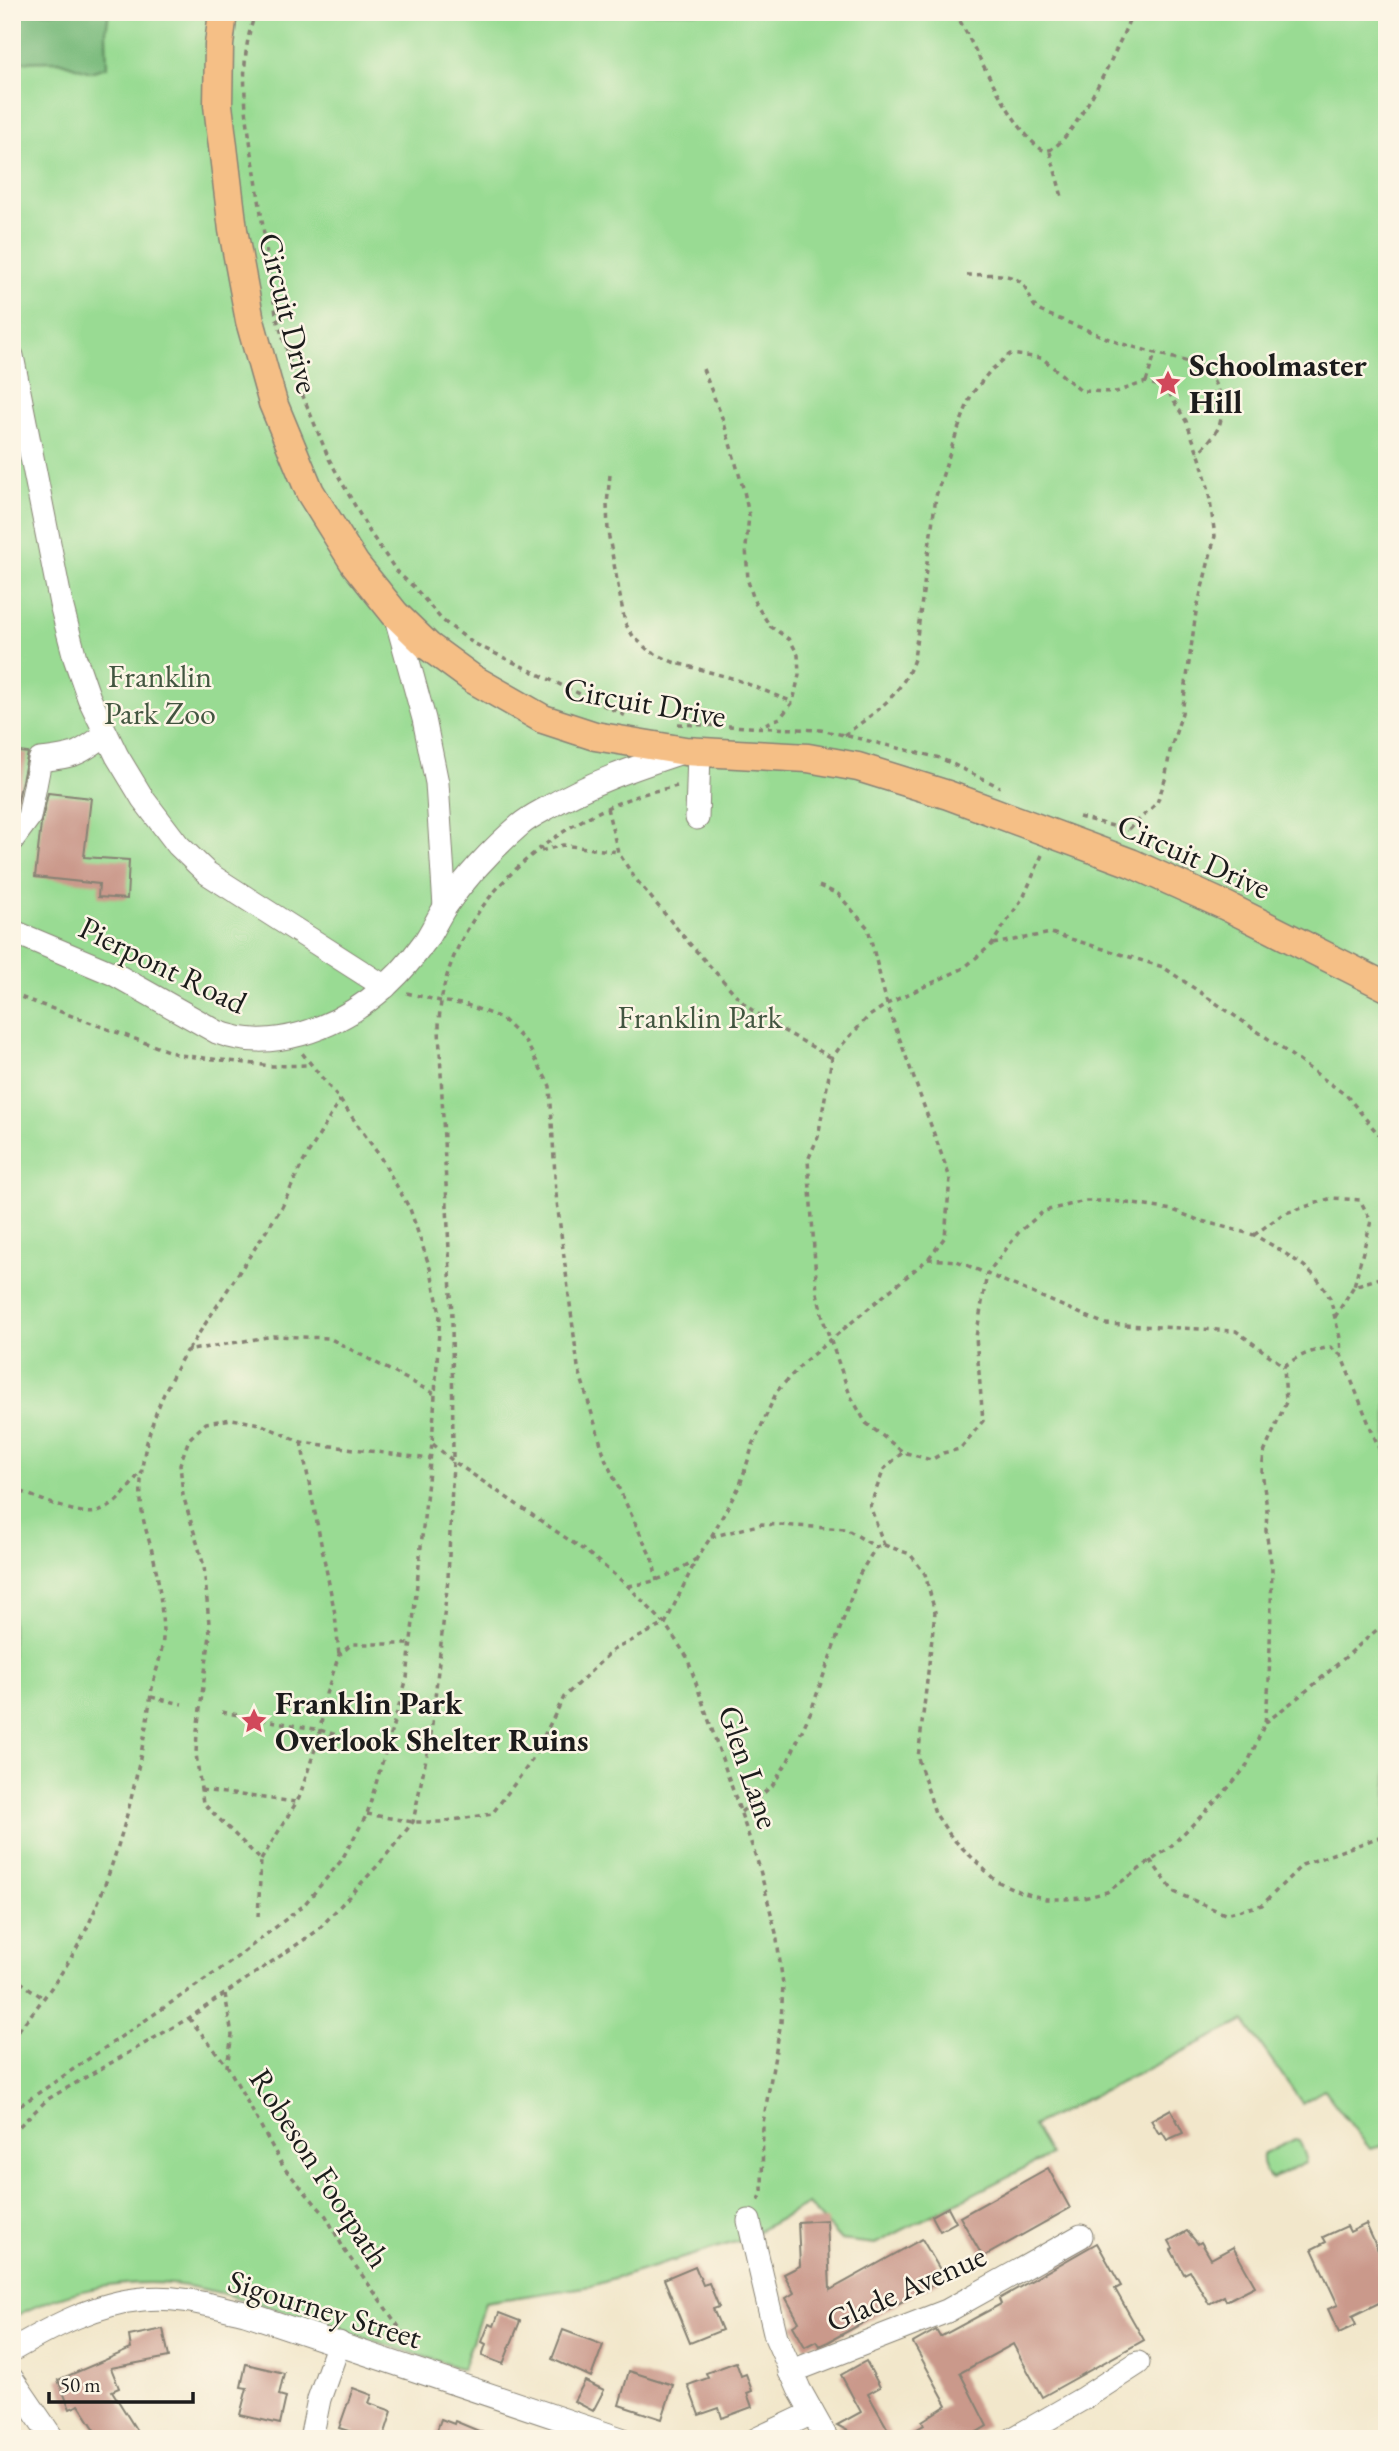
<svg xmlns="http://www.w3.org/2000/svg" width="1399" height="2451" font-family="'EB Garamond',serif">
  <rect width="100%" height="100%" fill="#fcf5e5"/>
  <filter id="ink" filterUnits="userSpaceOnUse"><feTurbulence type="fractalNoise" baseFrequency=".0143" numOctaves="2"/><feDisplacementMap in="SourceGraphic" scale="14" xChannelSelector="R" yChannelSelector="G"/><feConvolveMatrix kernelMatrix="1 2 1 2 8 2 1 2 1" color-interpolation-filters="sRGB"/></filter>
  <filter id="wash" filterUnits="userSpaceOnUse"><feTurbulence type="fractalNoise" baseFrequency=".00686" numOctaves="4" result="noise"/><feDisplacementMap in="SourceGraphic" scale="28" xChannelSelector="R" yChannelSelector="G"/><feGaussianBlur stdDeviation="1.57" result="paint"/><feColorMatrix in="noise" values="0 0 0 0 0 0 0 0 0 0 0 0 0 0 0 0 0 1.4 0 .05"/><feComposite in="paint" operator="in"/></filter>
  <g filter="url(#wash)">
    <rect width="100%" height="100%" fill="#f2e7cb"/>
    <g fill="#99db93" stroke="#5a7c58" stroke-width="2">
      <path d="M12,12H1387V2145L1370,2149L1324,2090L1302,2103L1244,2021L1033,2126L1050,2155L875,2244L841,2240L808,2204L742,2240L591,2286L485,2302L463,2369C414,2354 365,2338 316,2322C277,2310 238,2296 198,2288C137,2275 67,2288 12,2318Z"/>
      <path d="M1295,2139L1299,2140L1306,2157L1305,2162L1272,2179C1264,2173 1261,2165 1262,2155Z"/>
    </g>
    <path fill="#7abb7d" stroke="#4b6c4c" stroke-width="2" d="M12,12H109L106,32L107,67L90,72L58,61L12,62Z"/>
    <g id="blocks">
      <g fill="#ca998b">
        <path d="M12,751L28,753L17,804L12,803Z"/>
        <path d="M48,793L91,798L84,857L129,860L127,899L98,897L99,884L35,877L41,824Z"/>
        <path d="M1171,2109L1183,2133L1167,2140L1162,2132L1159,2134L1151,2120Z"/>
        <path d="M1048,2168L1070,2208L983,2257L960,2217Z"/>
        <path d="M948,2207L956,2222L940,2231L932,2216Z"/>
        <path d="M827,2220L830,2290L922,2239L945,2278L828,2342L819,2346L816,2341L805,2347L793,2326L799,2322L786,2298L794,2293L784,2274L800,2266L798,2222Z"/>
        <path d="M1366,2224L1387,2270V2299L1352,2316L1356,2325L1339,2333L1328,2309L1338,2305L1312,2249L1326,2242L1323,2237L1347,2226L1350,2232Z"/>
        <path d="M1187,2231L1198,2244L1201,2242L1211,2259L1233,2247L1255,2286L1226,2301L1224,2296L1209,2304L1190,2271L1184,2274L1171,2250L1173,2248L1169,2241Z"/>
        <path d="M1097,2243L1121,2286L1115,2289L1144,2340L1042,2397L1013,2344L960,2373L987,2426L965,2439H899L924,2425L922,2421L947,2405L913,2343L936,2330L940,2337L1001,2304L999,2299Z"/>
        <path d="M695,2266L703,2285L709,2283L719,2307L713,2309L722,2330L690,2343L664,2279Z"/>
        <path d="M499,2313L520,2321L503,2364L482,2356L486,2344L482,2342L489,2324L494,2326Z"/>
        <path d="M163,2329L169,2357L111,2368L119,2388L112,2391L142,2439H101L79,2405L70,2409L58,2380L131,2349L129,2336Z"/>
        <path d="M563,2330L603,2345L591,2377L552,2359Z"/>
        <path d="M866,2361L880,2387L868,2394L890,2433L880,2439H854L850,2432L837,2425L861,2412L841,2375Z"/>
        <path d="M736,2362L741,2376L746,2374L752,2391L747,2393L752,2407L722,2418L719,2408L699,2415L688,2385L708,2378L706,2373Z"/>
        <path d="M246,2364L284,2373L279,2395L286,2397L280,2424L240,2415L247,2388L241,2387Z"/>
        <path d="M629,2371L673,2385L662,2419L619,2405Z"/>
        <path d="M585,2381L604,2390L593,2411L574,2401Z"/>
        <path d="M353,2388L372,2395L369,2403L392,2411L383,2439H353L355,2433L339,2428Z"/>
        <path d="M441,2419L454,2424L455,2421L498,2439H434Z"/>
      </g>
    </g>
  </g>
  <g filter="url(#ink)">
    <use href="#blocks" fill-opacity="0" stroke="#878274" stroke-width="2"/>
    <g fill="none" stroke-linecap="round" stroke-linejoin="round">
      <g stroke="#878274" stroke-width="25">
        <g id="minor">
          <path d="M12,356L61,604L75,658L89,698L117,756L143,799L178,845L207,873L385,987"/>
          <path d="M395,614L424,719L437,783L445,907"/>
          <path d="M697,818L699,752"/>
          <path d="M12,840L29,817L40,760C75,756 78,755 106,734"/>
          <path d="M12,931L114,974L217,1032C246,1043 272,1042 301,1034C353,1019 395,984 426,940C433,929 438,918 445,907C466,877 492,849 520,825C528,818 538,813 547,808C591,782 637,767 685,751"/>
          <path d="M749,2221L776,2337L799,2389L827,2439"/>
          <path d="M12,2350C52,2327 96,2303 143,2299C177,2295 213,2306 245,2313L621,2439"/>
          <path d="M790,2372L947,2311L1081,2236"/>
          <path d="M12,2379L53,2439"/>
          <path d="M311,2439L319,2399L339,2343"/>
          <path d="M757,2439L812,2413"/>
          <path d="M1013,2439L1084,2398L1138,2363"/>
        </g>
      </g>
      <g stroke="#878274" stroke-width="31">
        <path id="major" d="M223,12L219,45L218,105L233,230L250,321L273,403L310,492L355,564L395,614L428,646L473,679L543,719L595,736L685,751L808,758L858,767L948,795L1131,863L1226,906L1387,987"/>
      </g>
      <g stroke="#878274" stroke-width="3.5" stroke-dasharray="5 5" stroke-linecap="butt">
        <path d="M256,12C234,67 249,130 257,186C264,231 269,275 277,319L298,384L329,459L369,531L397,572L415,588L442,620L473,643L626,716"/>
        <path d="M960,21C976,50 1016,136 1043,150C1066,161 1126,33 1132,12"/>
        <path d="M1050,152L1062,197"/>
        <path d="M967,275C986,275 1016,270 1026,289C1032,299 1031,306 1042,312L1119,343L1199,365C1216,376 1227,406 1219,426C1215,436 1205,445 1199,453"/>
        <path d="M703,369L723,420L744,491L749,515L746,547L748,581L755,603L770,626L790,640L798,655L799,675L793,702L780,718L760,726"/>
        <path d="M1146,382L1155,354"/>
        <path d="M610,475L607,504L608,532L625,623L633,636L649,651L673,662L735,679L793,702"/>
        <path d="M678,724L820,730L844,735L940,758L1000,787"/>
        <path d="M844,735C874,714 902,695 914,659L936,496L953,443L971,395L990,371L1010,354L1042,358L1081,391L1116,392L1146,382L1166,388L1186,421L1200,458L1208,487L1215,536L1196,612L1182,713L1170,751L1165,780L1157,803L1128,830"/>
        <path d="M607,808L618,852L634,877L689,943L746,1006L779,1028L832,1058"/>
        <path d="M1079,817L1128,830"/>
        <path d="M541,851L563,845L618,852"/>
        <path d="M1042,855L1024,896L991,945L964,968L887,1004L868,1017L840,1047L832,1058L818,1137L808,1160L817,1293L824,1322L850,1395L866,1423L903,1452L931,1460L943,1453L960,1449L983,1421L976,1337L987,1274L1019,1232L1044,1211L1085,1201H1113L1173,1210L1198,1220L1254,1235L1277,1248L1304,1266L1317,1278L1330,1298L1340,1338L1341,1355L1387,1468"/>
        <path d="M819,886L838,894L868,928L887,1004L950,1178L945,1237L928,1259"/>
        <path d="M993,944L1051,933L1163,967L1273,1042L1347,1096L1387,1145"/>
        <path d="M407,993L440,1001L467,1005L501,1018L526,1042L550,1086L556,1194L578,1367L606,1461L653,1561L657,1581"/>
        <path d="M12,994L179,1055L272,1066L310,1065"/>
        <path d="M1254,1235L1283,1214L1332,1198L1360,1200L1371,1221L1354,1286"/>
        <path d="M1335,1317L1354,1286L1387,1276"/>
        <path d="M188,1350L282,1207L301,1166L340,1100"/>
        <path d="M1284,1366C1299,1355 1312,1351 1330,1347L1341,1355"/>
        <path d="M301,1442L335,1614L339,1655"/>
        <path d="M433,1444L453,1461L588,1553L628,1586L665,1624L687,1657L759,1866L776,1933L783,1984L781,2022L763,2123L762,2193L757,2204"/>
        <path d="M12,1488C31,1495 78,1517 97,1512C117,1507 130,1486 141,1471"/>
        <path d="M711,1537L762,1524L846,1529L876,1547L884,1545L910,1554L925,1574L935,1612L918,1758L935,1813L952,1838L996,1881L1021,1892L1046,1899H1063L1084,1898L1107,1892L1169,1848L1222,1795L1246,1767L1265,1723L1269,1682L1272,1568L1266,1531L1267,1509L1262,1471L1264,1453L1286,1402L1284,1366"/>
        <path d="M884,1545L870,1506L884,1469L903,1452"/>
        <path d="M628,1586C658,1582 672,1575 696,1559"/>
        <path d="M151,1697L182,1704"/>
        <path d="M222,1712L320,1730L385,1750"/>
        <path d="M1265,1723L1310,1688L1387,1621"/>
        <path d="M201,1790L296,1802"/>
        <path d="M741,1812L772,1786L788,1761L811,1711L859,1575L876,1547"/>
        <path d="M367,1814L413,1822H440L492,1814L530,1763L564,1697L613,1650L665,1624L697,1558L711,1537L740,1485L753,1445L777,1391L805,1361L928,1259L957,1261L1105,1324L1236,1331L1284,1366"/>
        <path d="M261,1860L299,1798L319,1737L326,1694L339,1655L352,1644H411"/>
        <path d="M1150,1860L1174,1892L1225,1914L1262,1905L1302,1865L1380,1837L1387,1838"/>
        <path d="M258,1917L261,1860L203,1803L196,1754L197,1731L210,1635L204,1566L183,1495L180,1464L189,1439L206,1423L232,1419L260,1424L301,1442L430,1459"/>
        <path d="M12,1976L43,1998"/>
        <path d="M225,1994L232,2035L227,2066"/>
        <path d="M189,2018L228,2067L284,2168L326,2216L345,2251L411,2344"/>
        <path d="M12,2038C42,2002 72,1963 91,1919C122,1848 140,1771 151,1694C154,1674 164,1652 163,1632C162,1611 160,1589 156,1569C153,1550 145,1531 142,1512C135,1454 158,1400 186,1351L273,1336L329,1338L435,1394"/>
        <path d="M12,2111L228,1964L303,1906L341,1861L367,1814L407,1678L432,1443L440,1314L431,1271L410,1209L379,1155L340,1100L302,1053"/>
        <path d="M12,2133L48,2099L189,2018L317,1931L380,1863L413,1822L431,1734L448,1579L453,1461L452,1317L439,1029C439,919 541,827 640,795C652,791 665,789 677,786"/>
      </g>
      <use href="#minor" stroke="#fff" stroke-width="23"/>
      <use href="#major" stroke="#f5bf86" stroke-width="28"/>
    </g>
  </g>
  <defs>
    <g id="sight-bare" transform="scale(2.1)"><path d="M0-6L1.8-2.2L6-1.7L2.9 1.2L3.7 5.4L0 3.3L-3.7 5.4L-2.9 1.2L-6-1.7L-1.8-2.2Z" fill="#d1495b" stroke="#fcf5e5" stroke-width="2.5" paint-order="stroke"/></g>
  </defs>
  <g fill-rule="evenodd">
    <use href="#sight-bare" x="1168" y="383"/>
    <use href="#sight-bare" x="254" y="1721"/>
  </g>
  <g text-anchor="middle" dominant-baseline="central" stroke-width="5" stroke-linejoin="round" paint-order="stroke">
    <g font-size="32" fill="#1c1c1c" stroke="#fcf5e5">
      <text transform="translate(289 313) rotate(76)">Circuit Drive</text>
      <text transform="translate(645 702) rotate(10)">Circuit Drive</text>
      <text transform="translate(1194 856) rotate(24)">Circuit Drive</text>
      <text transform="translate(163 965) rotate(26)">Pierpont Road</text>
      <text transform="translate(749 1767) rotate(71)">Glen Lane</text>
      <text transform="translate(320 2168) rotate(57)">Robeson Footpath</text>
      <text transform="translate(906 2288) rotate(-24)">Glade Avenue</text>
      <text transform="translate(325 2309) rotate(17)">Sigourney Street</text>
    </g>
    <g font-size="32" font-weight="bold" fill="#1c1c1c" stroke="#fcf5e5" text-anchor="start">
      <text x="1189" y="365">Schoolmaster<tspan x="1189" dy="37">Hill</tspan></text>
      <text x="275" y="1703">Franklin Park<tspan x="275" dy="37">Overlook Shelter Ruins</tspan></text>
    </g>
    <g font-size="32" fill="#425540" stroke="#fcf5e5">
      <text x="160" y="676">Franklin<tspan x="160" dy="37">Park Zoo</tspan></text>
      <text x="700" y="1017">Franklin Park</text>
    </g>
  </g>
  <rect width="1399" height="2451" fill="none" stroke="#fcf5e5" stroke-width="42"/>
  <path d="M49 2392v10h144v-10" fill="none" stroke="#1c1c1c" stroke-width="3.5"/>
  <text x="60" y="2392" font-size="21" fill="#1c1c1c" stroke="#fcf5e5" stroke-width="5" paint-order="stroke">50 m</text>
</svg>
